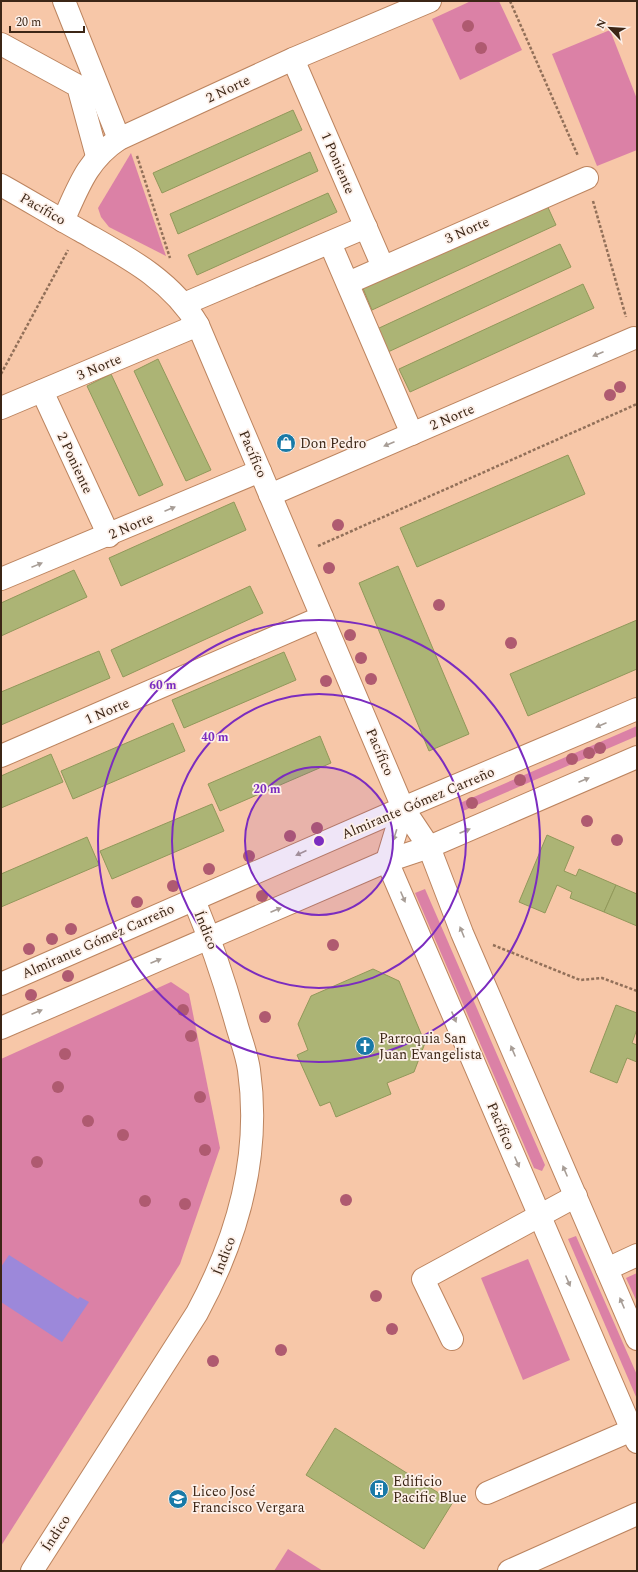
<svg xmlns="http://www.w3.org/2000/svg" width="638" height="1572" font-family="Spectral,serif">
  <rect width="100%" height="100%" fill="#f7c7a8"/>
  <g fill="#db81a6">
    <path d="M471,1H499L522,50L460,80L432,19Z"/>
    <path d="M610,30L637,99V150L597,166L552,54Z"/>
    <path d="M131,153L166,256L109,227L101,217L98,208Z"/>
    <path d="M637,726V736L463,811L460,803Z"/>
    <path d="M425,889L545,1165L542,1171L534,1168L415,893Z"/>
    <path d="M171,982L189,994L220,1148L180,1264L1,1546V1059Z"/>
    <path d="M576,1236L637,1375V1399L568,1239Z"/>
    <path d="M528,1259L570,1360L523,1380L481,1278Z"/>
    <path d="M637,1273V1302L626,1278Z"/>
    <path d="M288,1549L323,1571H274Z"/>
  </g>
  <path fill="#9c88da" d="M9,1255L78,1299L80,1297L89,1302L62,1342L1,1302V1267Z"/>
  <g fill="#acb475" stroke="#91985a">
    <path d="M293,110L302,130L162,193L153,173Z"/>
    <path d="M310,152L318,171L178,234L170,214Z"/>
    <path d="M328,193L337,212L197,275L188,255Z"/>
    <path d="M545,201L556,225L372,310L362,286Z"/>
    <path d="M560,244L571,267L388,352L377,329Z"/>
    <path d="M583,284L594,308L410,392L399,369Z"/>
    <path d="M158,359L211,470L186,481L134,371Z"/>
    <path d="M111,374L163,485L139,496L87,386Z"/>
    <path d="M568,455L585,494L417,567L400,528Z"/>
    <path d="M234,502L246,530L121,586L109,558Z"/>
    <path d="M398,566L469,734L429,751L359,583Z"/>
    <path d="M74,570L87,597L1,636V603Z"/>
    <path d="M250,586L263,613L123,677L111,650Z"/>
    <path d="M637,620V669L528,716L510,674Z"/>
    <path d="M99,651L110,678L1,725V692Z"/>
    <path d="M284,652L296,680L184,728L172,700Z"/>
    <path d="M173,723L185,751L73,799L61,771Z"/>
    <path d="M320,736L331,763L220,811L208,784Z"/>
    <path d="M51,754L63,782L1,808V776Z"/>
    <path d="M212,804L224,831L112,879L100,851Z"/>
    <path d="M547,835L574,847L564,871L576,876L579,869L616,885L604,912L570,898L572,892L557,885L545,913L519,902Z"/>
    <path d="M87,837L99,865L1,907V874Z"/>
    <path d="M616,885L637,894V926L604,912Z"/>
    <path d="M373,969L399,981L425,1043L414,1072L387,1083L391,1094L336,1117L330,1102L320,1106L297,1055L308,1050L298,1024L311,996Z"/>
    <path d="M616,1005L637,1013V1029L632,1043L637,1045V1062L627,1058L617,1083L590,1072Z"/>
    <path d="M335,1428L453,1502L424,1549L306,1475Z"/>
  </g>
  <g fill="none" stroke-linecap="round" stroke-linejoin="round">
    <g stroke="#bc845f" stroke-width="24">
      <g id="minor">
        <path d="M64,1L119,139"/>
        <path d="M1,44L78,86L97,156"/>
        <path d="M293,59L383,267"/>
        <path d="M1,185C28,200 54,216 81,231C125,256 171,279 198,325L403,808L429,847L462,933L637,1339"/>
        <path d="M63,221C78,188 87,160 119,139L293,59L430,1"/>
        <path d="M330,243L412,434"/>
        <path d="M348,283L587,178"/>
        <path d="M184,304L366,227"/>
        <path d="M42,391L109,536"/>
        <path d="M1,408L198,325"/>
        <path d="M270,495L634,338"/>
        <path d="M1,579L260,471"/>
        <path d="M1,756L322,617"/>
        <path d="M403,808L387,861L637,1442"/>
        <path d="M1,984L403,808L637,709"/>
        <path d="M1,1028L387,861L429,847L637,757"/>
        <path d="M607,1269L637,1255"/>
        <path d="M452,1339L423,1279L576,1196"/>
        <path d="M487,1493L632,1430"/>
        <path d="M32,1571L197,1313C237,1239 261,1155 249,1070C247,1055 241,1040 237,1026C225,983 211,941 194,900"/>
        <path d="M509,1571L637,1514"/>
      </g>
    </g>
    <g stroke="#927059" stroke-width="2.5" stroke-dasharray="3 2" stroke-linecap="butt">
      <path d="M510,1L578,156"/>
      <path d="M137,156L170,258"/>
      <path d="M593,201L626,317"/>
      <path d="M1,374L68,250"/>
      <path d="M318,546L637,404"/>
      <path d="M493,945L580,980L602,978L637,991"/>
    </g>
    <use href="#minor" stroke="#fff" stroke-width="22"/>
  </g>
  <g fill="#af5a70">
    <circle cx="468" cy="26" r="6"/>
    <circle cx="481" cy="48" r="6"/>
    <circle cx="620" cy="387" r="6"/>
    <circle cx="610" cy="395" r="6"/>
    <circle cx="338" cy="525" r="6"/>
    <circle cx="329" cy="568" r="6"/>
    <circle cx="439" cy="605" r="6"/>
    <circle cx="350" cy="635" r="6"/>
    <circle cx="511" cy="643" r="6"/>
    <circle cx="361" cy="658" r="6"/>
    <circle cx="371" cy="679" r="6"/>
    <circle cx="326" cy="681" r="6"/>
    <circle cx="600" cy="748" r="6"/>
    <circle cx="589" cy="753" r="6"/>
    <circle cx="572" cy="759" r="6"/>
    <circle cx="520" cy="780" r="6"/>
    <circle cx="472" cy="803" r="6"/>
    <circle cx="587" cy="821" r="6"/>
    <circle cx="317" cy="828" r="6"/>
    <circle cx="290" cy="836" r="6"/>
    <circle cx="617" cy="840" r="6"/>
    <circle cx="249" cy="856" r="6"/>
    <circle cx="209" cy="869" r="6"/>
    <circle cx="173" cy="886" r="6"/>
    <circle cx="262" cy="896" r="6"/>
    <circle cx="137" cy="902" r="6"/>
    <circle cx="71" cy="929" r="6"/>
    <circle cx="52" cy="939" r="6"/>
    <circle cx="333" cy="945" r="6"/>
    <circle cx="29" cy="949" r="6"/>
    <circle cx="68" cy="976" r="6"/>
    <circle cx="31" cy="995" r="6"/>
    <circle cx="183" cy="1010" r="6"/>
    <circle cx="265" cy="1017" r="6"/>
    <circle cx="191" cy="1036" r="6"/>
    <circle cx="65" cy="1054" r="6"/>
    <circle cx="58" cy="1087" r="6"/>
    <circle cx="200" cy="1097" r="6"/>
    <circle cx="88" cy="1121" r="6"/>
    <circle cx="123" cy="1135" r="6"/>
    <circle cx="205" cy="1150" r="6"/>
    <circle cx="37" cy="1162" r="6"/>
    <circle cx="346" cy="1200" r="6"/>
    <circle cx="145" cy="1201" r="6"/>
    <circle cx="185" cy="1204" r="6"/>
    <circle cx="376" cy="1296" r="6"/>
    <circle cx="392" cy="1329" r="6"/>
    <circle cx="281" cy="1350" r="6"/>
    <circle cx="213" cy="1361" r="6"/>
  </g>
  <defs><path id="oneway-solid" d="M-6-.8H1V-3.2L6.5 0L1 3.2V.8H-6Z"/></defs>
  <g fill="#a79d96">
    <use href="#oneway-solid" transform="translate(598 354) rotate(157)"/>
    <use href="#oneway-solid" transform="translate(389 444) rotate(157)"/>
    <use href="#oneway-solid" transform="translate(170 509) rotate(-23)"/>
    <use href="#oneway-solid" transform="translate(37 565) rotate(-22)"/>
    <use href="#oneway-solid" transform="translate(601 725) rotate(157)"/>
    <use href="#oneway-solid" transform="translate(584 780) rotate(-23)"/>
    <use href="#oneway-solid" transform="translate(465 831) rotate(-23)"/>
    <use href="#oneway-solid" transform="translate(395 835) rotate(107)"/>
    <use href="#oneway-solid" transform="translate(301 853) rotate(156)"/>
    <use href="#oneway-solid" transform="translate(403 897) rotate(67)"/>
    <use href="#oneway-solid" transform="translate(276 910) rotate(-23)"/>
    <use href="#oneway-solid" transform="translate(462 932) rotate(-112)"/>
    <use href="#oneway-solid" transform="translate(156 961) rotate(-23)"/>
    <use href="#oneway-solid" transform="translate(37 1012) rotate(-23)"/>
    <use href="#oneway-solid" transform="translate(454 1017) rotate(67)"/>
    <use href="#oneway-solid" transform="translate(513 1051) rotate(-113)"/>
    <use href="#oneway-solid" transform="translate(517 1162) rotate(67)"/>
    <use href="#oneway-solid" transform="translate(565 1171) rotate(-113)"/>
    <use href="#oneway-solid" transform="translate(568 1281) rotate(67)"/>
    <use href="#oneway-solid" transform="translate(622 1303) rotate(-113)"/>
  </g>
  <circle cx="319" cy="841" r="74" fill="#7b2cbf" fill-opacity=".12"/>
  <g fill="none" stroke="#7b2cbf" stroke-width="2">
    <circle cx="319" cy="841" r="74"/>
    <circle cx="319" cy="841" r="147"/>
    <circle cx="319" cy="841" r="221"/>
  </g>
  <defs>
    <g id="shop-disc" transform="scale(1)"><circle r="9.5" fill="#197aa7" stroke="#fdf0e9"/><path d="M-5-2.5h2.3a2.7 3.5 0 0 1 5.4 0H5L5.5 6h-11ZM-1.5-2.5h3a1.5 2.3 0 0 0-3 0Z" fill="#fff"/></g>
    <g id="church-disc" transform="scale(1)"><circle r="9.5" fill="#197aa7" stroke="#fdf0e9"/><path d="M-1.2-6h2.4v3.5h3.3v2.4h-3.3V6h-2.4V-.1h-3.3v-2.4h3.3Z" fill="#fff"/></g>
    <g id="building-disc" transform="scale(1)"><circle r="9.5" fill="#197aa7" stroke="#fdf0e9"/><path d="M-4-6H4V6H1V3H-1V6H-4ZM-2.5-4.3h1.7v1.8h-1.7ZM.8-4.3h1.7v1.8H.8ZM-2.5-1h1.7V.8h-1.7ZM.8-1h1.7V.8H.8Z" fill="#fff"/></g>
    <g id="school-disc" transform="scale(1)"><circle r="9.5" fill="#197aa7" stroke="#fdf0e9"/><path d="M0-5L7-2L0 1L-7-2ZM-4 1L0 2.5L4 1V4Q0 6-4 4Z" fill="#fff"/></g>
  </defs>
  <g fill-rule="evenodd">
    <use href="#shop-disc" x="286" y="443"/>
    <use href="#church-disc" x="365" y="1046"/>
    <use href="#building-disc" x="379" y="1489"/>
    <use href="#school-disc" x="178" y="1499"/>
  </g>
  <g text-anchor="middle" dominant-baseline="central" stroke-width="3.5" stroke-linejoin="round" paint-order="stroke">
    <g font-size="14" fill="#3c2616" stroke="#fdf0e9">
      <text transform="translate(228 89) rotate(-25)">2 Norte</text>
      <text transform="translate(338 163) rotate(67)">1 Poniente</text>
      <text transform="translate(43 209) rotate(30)">Pacífico</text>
      <text transform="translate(467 230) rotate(-24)">3 Norte</text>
      <text transform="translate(99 367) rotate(-23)">3 Norte</text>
      <text transform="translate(452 417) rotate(-23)">2 Norte</text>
      <text transform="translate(253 454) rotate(67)">Pacífico</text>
      <text transform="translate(75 463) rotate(65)">2 Poniente</text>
      <text transform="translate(131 526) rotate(-23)">2 Norte</text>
      <text transform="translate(107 711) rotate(-23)">1 Norte</text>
      <text transform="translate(380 752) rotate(67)">Pacífico</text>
      <text transform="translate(418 803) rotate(-23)">Almirante Gómez Carreño</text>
      <text transform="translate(206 930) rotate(68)">Índico</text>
      <text transform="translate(98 941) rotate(-24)">Almirante Gómez Carreño</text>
      <text transform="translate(501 1126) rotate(67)">Pacífico</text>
      <text transform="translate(224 1256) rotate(-69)">Índico</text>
      <text transform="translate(56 1533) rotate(-57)">Índico</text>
    </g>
    <g font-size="14" fill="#3c2616" stroke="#fdf0e9" text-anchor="start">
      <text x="300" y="443">Don Pedro</text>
      <text x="379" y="1038">Parroquia San<tspan x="379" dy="16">Juan Evangelista</tspan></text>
      <text x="393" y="1481">Edificio<tspan x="393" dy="16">Pacific Blue</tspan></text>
      <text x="192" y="1491">Liceo José<tspan x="192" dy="16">Francisco Vergara</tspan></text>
    </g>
  </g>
  <circle cx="319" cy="841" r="6" fill="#7b2cbf" stroke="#fdf0e9" stroke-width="2"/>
  <g font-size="12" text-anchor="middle" font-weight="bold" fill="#7b2cbf" stroke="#fdf0e9" stroke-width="3.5" stroke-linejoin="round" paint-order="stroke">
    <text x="163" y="689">60 m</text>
    <text x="215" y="741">40 m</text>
    <text x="267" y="793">20 m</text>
  </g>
  <rect width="638" height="1572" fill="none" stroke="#3c2616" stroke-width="4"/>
  <g transform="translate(610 28) rotate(295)" stroke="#fdf0e9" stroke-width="3" paint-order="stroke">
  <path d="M0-3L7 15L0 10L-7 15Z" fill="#3c2616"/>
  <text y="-6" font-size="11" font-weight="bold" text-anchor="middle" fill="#3c2616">N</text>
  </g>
  <path d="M10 26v6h74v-6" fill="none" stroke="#3c2616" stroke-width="2"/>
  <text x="16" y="26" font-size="12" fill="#3c2616" stroke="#fdf0e9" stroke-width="3" paint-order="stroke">20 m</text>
</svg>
